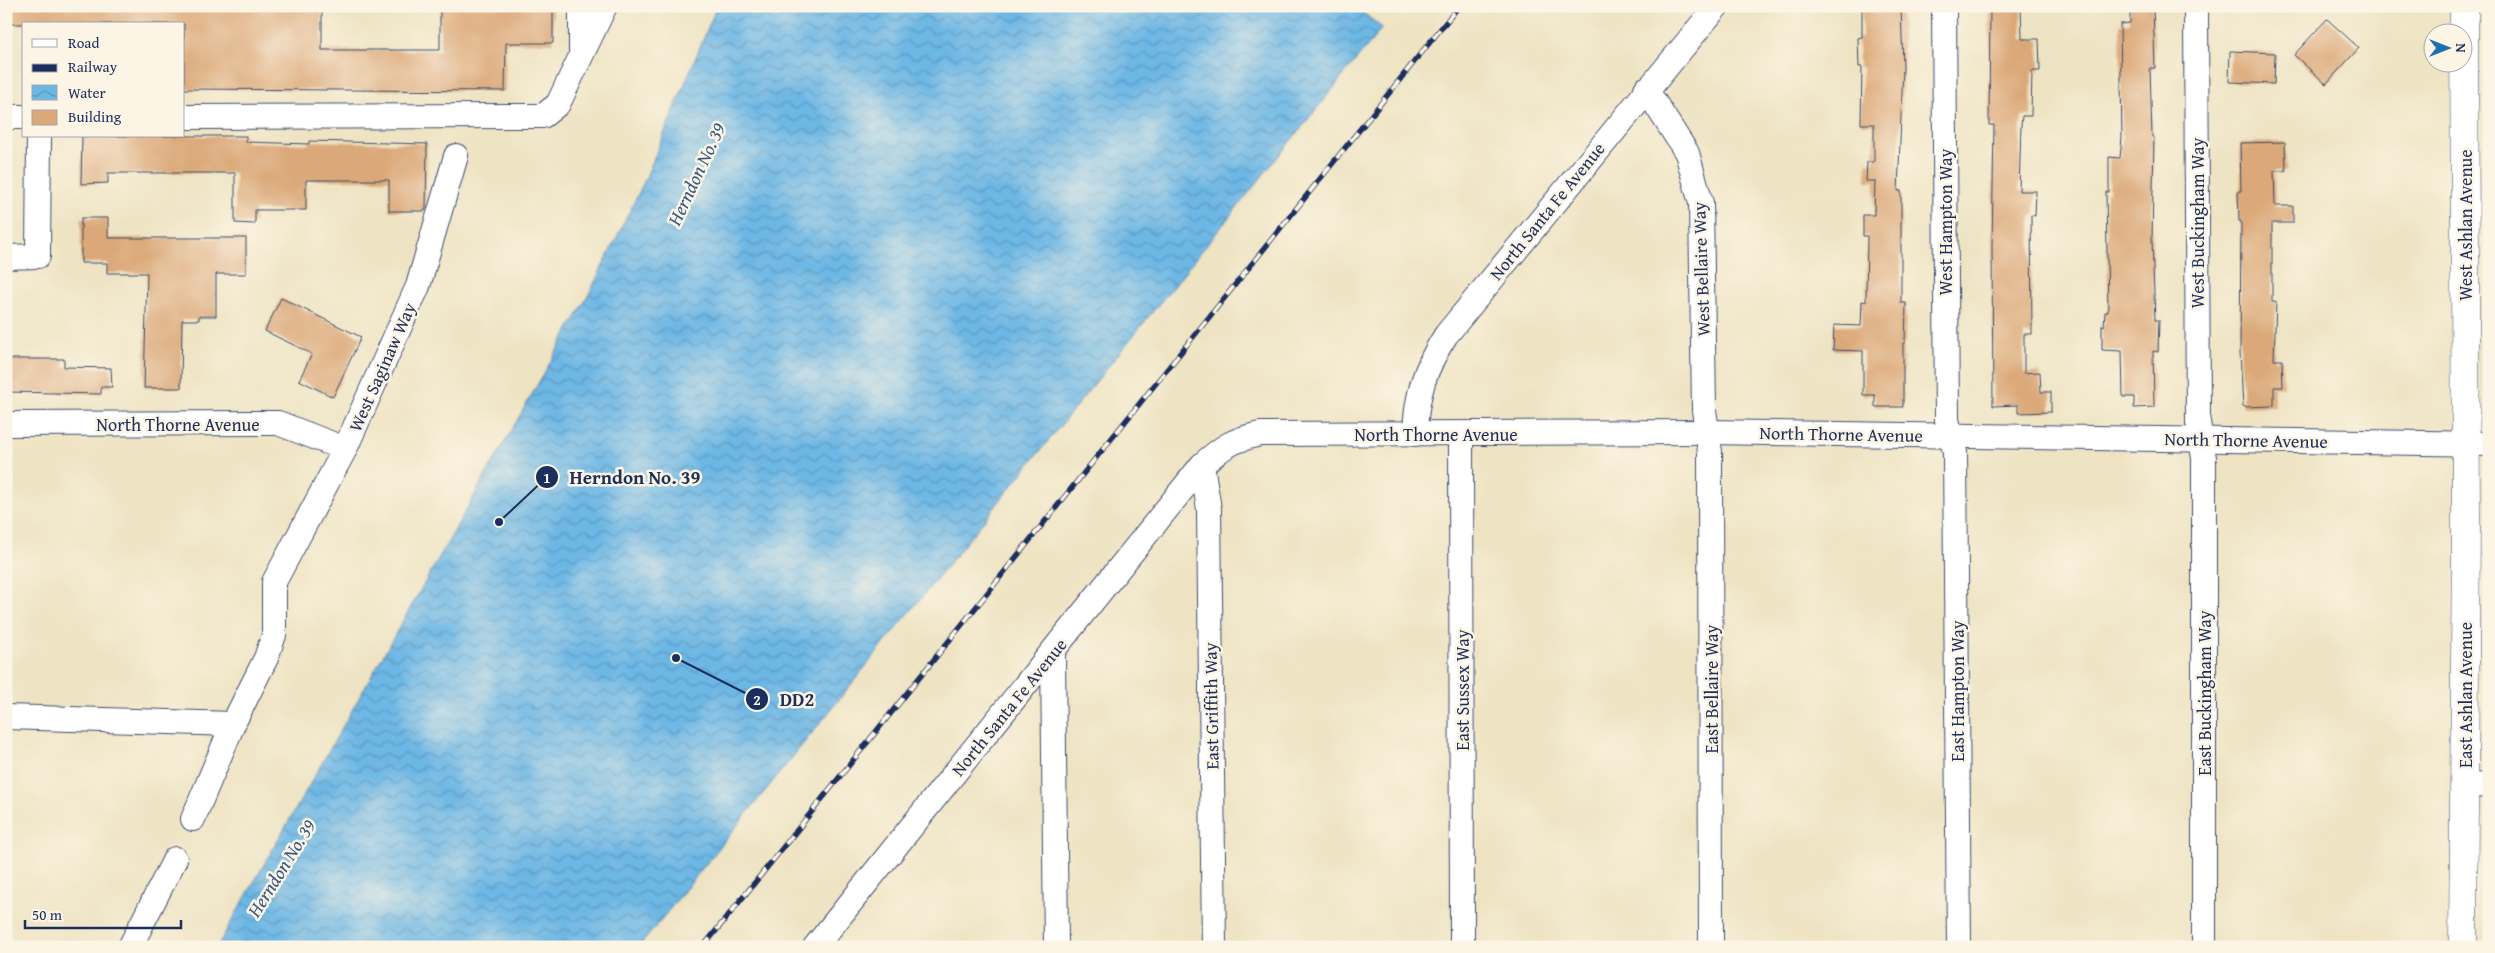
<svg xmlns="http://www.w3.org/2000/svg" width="2495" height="953" font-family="'Gentium Book Plus',serif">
  <defs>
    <pattern id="water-waves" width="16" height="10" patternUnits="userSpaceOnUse" patternTransform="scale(1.25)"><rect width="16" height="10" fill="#6db7e5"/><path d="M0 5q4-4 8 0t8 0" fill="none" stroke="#5995bd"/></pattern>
  </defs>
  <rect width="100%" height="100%" fill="#fcf5e5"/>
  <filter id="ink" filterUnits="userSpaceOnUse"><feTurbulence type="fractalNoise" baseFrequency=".02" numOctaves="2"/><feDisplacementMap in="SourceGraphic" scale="10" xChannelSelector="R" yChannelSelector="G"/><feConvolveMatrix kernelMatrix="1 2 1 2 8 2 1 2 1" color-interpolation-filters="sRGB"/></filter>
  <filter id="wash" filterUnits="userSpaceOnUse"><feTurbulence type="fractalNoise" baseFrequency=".0096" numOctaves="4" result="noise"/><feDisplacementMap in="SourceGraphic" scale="20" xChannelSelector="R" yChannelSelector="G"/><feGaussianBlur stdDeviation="1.12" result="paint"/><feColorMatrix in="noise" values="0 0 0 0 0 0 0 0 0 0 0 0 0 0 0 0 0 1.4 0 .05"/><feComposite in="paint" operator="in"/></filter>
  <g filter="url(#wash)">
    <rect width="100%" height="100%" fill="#eee3c2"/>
    <path fill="url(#water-waves)" stroke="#4473a2" d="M717,6H1355L1382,28L639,947H217L588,296L644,182Z"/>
    <g id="blocks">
      <g fill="#dba979">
        <path d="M11,6H322V50H440V6H553V43H506L505,91L184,89V24H11Z"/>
        <path d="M1862,6H1901L1903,67L1898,191H1901V303H1906L1905,343H1903V407H1875V395H1863V351L1833,350L1834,325L1861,326L1862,301L1866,302L1867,236H1863V215H1874L1875,181H1866L1867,162H1874V124H1861L1862,67H1859L1858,38L1862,37Z"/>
        <path d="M1990,6H2021L2022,39H2039L2040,71H2032L2031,116H2022L2021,125L2019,191H2036L2035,216L2031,215L2032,334H2024V373L2040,372L2041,392H2051V412L2018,413V405L1993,406L1992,247L1994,125H1989Z"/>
        <path d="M2130,6H2153L2155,68H2150L2152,137H2154L2152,239L2155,320H2159L2158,352L2153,351L2154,407L2134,408V397H2123L2122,351L2102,350V325L2104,326L2105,312H2108L2106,192H2109V157L2120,158L2122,137L2120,24L2130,23Z"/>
        <path d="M2327,19L2359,48L2326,84L2294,55Z"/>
        <path d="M2230,51L2275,53L2274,84L2229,82Z"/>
        <path d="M82,136H246V142L309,144V141L427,144L426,208L425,211H389V180H306V210H255V224L235,223V173H108V183L81,184Z"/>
        <path d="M2285,142L2286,171H2274L2275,206H2293V223H2272V302H2276L2274,360H2282L2283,387H2274V406L2243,407L2240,352L2241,221H2239L2238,191H2241L2240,143Z"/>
        <path d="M81,218H108V238H246V274H216V316H199V320H182L181,388H144L147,273H107V263H81Z"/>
        <path d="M281,298L361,337L333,397L299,380L312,354L265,331Z"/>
        <path d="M7,359H64V367L111,368L112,387H101V394L8,392Z"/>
      </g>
    </g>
  </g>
  <g filter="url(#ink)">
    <use href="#blocks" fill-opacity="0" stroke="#3b4a6d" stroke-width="1"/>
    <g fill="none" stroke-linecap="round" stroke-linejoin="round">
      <g stroke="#3b4a6d" stroke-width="26">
        <g id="minor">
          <path d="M581,6V49"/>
          <path d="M1944,6L1947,420L1955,452L1959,947"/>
          <path d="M2196,6L2198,422L2204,458V947"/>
          <path d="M1646,89L1687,153L1701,203L1704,410L1710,452L1711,947"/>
          <path d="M6,117H24"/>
          <path d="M184,117L543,116L558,104L605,6"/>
          <path d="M6,257L38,256L39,136"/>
          <path d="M6,424L278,423L345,449"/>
          <path d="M1415,434C1416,396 1425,367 1446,335L1717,6"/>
          <path d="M1461,434L1462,947"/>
          <path d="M1202,465L1209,509L1214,947"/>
          <path d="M1053,654L1056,947"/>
          <path d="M6,717L233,724L266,658L274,635V582L345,449L418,286L456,156"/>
          <path d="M2464,786L2489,785"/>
          <path d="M193,819L233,724"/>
          <path d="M130,947L175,859"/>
          <path d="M815,947L1202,465C1223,446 1233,440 1260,434L1707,432L2489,444"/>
        </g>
      </g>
      <g stroke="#3b4a6d" stroke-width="29">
        <path id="major" d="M2463,947L2466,523L2464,6"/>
      </g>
      <use href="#minor" stroke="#fff" stroke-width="24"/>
      <use href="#major" stroke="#fff" stroke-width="28"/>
      <g stroke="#1b2f5e" stroke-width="5.5">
        <path id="rail" d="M703,947L1459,6"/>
      </g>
      <use href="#rail" stroke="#fcf5e5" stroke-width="4" stroke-dasharray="11" stroke-linecap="butt"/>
    </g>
  </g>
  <g text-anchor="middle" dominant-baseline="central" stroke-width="5" stroke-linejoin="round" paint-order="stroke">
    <g font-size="18" fill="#1b2f5e" stroke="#fcf5e5">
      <text transform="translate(1547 211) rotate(-51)">North Santa Fe Avenue</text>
      <text transform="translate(1945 222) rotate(-90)">West Hampton Way</text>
      <text transform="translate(2197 223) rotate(-90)">West Buckingham Way</text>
      <text transform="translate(2465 225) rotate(-90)">West Ashlan Avenue</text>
      <text transform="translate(1701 269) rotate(-92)">West Bellaire Way</text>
      <text transform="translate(382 367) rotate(-66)">West Saginaw Way</text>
      <text x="178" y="424">North Thorne Avenue</text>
      <text x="1436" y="434">North Thorne Avenue</text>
      <text transform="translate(1841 434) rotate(1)">North Thorne Avenue</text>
      <text transform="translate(2246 440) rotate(1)">North Thorne Avenue</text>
      <text transform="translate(1711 689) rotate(-90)">East Bellaire Way</text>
      <text transform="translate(1462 690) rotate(-90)">East Sussex Way</text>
      <text transform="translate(1957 691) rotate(-90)">East Hampton Way</text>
      <text transform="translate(2204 693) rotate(-90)">East Buckingham Way</text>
      <text transform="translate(2465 695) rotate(-90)">East Ashlan Avenue</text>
      <text transform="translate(1211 706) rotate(-91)">East Griffith Way</text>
      <text transform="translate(1009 707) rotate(-51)">North Santa Fe Avenue</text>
    </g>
    <g font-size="19" font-style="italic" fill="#345886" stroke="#fcf5e5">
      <text transform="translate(696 174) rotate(-65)">Herndon No. 39</text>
      <text transform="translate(281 868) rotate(-58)">Herndon No. 39</text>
    </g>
  </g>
  <path fill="none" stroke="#1b2f5e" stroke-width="2" d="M499 522L547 477M676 658L757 699"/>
  <g fill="#1b2f5e" stroke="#fcf5e5" stroke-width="2">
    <circle cx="499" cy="522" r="5"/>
    <circle cx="676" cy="658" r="5"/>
    <circle cx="547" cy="477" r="12"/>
    <circle cx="757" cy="699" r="12"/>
  </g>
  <g font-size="15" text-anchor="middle" font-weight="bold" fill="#fff">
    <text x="547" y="483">1</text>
    <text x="757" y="705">2</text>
  </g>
  <g font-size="19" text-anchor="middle" font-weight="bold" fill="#1b2f5e" stroke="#fcf5e5" stroke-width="5" stroke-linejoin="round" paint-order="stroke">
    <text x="635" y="484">Herndon No. 39</text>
    <text x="797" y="706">DD2</text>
  </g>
  <rect width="2495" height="953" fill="none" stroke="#fcf5e5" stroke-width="25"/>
  <rect x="22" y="22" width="162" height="115" fill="#fcf5e5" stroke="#a2a6af"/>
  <rect x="32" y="39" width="25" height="8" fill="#ffffff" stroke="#a2a6af"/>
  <text x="68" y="48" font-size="15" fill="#1b2f5e">Road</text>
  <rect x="32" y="64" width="25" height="8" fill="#1b2f5e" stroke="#a2a6af"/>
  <text x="68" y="72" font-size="15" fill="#1b2f5e">Railway</text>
  <rect x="32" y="85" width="25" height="15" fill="url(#water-waves)" stroke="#a2a6af"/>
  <text x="68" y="98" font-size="15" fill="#1b2f5e">Water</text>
  <rect x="32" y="110" width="25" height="15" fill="#dba979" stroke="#a2a6af"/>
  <text x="68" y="122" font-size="15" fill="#1b2f5e">Building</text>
  <g transform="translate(2448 48) rotate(90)"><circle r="24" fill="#fcf5e5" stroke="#a2a6af"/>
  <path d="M0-4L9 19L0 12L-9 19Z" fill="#1f6fb2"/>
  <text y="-8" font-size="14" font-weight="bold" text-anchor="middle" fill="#1b2f5e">N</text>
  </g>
  <path d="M25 920v8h156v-8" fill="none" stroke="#1b2f5e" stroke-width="2.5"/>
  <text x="32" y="920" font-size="15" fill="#1b2f5e" stroke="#fcf5e5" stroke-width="4" paint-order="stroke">50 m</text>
</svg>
